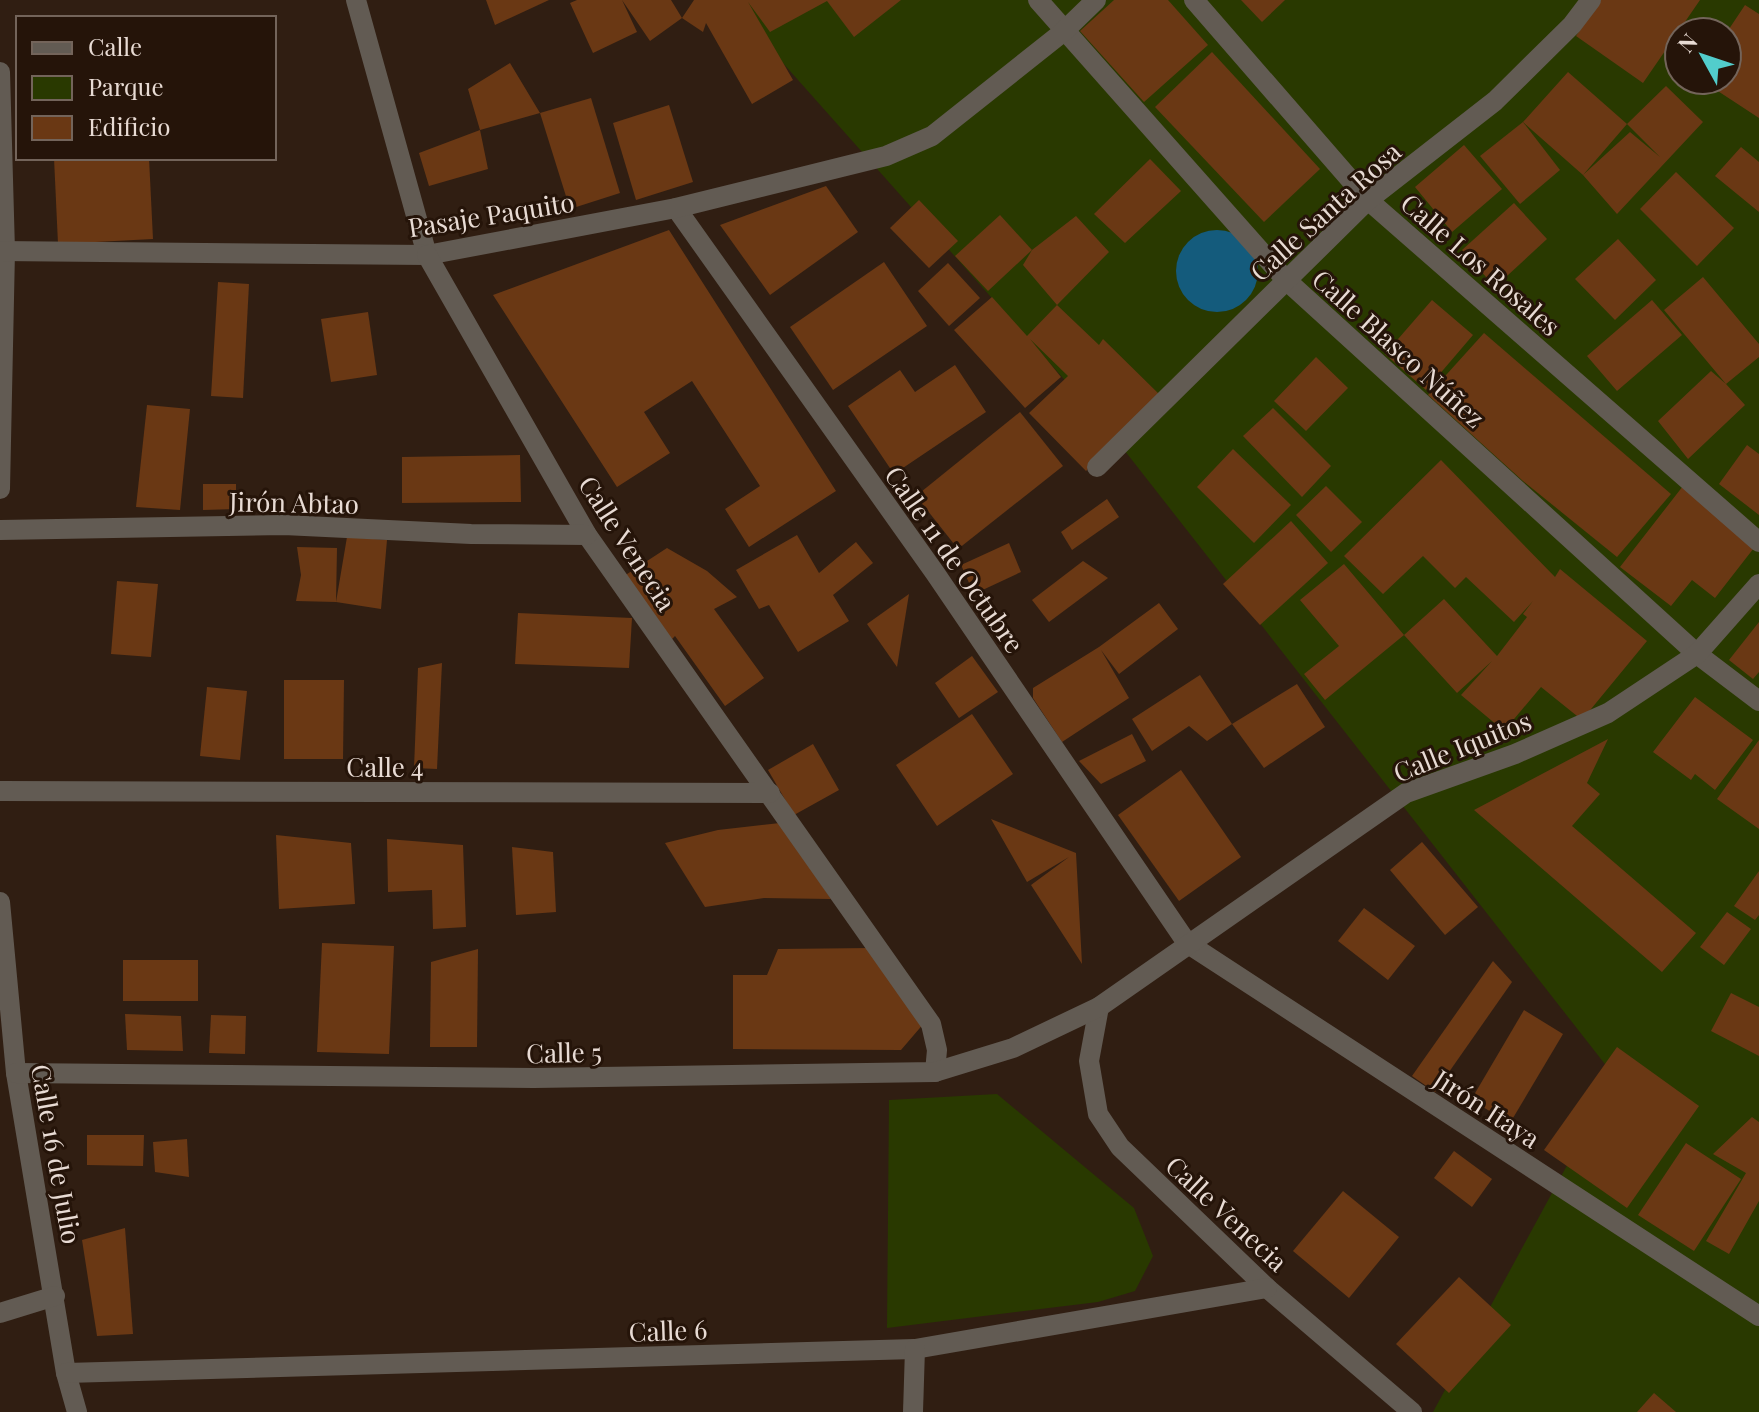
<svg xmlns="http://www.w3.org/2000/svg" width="1759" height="1412" font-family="'Playfair Display',serif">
  <rect width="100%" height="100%" fill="#301e12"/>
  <g fill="#293900" fill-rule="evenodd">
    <path d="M727,0H1759V1412H1433L1615,1077L1103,423ZM1679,32H1727V80H1679Z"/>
    <path d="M997,1094L1134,1208L1153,1256L1135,1291L1098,1302L887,1328L889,1100Z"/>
  </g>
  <circle fill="#145b7c" cx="1217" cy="271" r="41"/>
  <g fill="#6a3814">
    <path d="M486,0H549L495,25Z"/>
    <path d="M577,0H671L682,18L650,41L622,0L637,32L593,53L570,3Z"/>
    <path d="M694,0H901L854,37L827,1L770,32L748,2L793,80L752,104L706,23L703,32L682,18Z"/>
    <path d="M1114,0H1168L1208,45L1144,102L1080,31Z"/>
    <path d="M1241,0H1285L1262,22Z"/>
    <path d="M1601,0H1700L1643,83L1576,36Z"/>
    <path d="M1745,5L1759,14V118L1701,80H1727V32Z"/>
    <path d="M1212,52L1320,169L1264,222L1155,107Z"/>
    <path d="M510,63L540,113L480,130L488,169L429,186L419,153L480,130L468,89Z"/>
    <path d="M1568,72L1627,124L1666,86L1703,122L1617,214L1583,175L1630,132L1660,157L1627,124L1583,175L1523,122Z"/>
    <path d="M591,98L620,193L570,209L540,113Z"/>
    <path d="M669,105L693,182L636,200L613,123Z"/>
    <path d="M1523,122L1560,170L1520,204L1480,156Z"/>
    <path d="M1464,145L1502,189L1452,232L1415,187Z"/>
    <path d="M1741,147L1759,162V212L1715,176Z"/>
    <path d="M54,158H149L153,239L58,244Z"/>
    <path d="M1150,159L1181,191L1125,243L1094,214Z"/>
    <path d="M1676,172L1734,228L1697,266L1640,209Z"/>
    <path d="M826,186L858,232L770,295L720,225Z"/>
    <path d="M919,200L958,241L929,268L890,228Z"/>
    <path d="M1514,203L1547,239L1495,287L1462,250Z"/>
    <path d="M1000,215L1032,250L988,291L955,256Z"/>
    <path d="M1076,216L1109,252L1057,305L1023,265L1032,250Z"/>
    <path d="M669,230L836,491L749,547L725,509L760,486L692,381L644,412L670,453L617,487L493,295Z"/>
    <path d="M1618,239L1656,280L1615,320L1575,279Z"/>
    <path d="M884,262L927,326L833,390L790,327Z"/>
    <path d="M948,263L980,298L949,326L918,291Z"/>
    <path d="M1703,277L1759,344V357L1726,384L1745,405L1688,459L1658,421L1711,371L1726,384L1664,310Z"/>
    <path d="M218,282L249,284L243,398L211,396Z"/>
    <path d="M992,297L1027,336L1057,305L1099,345L1103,339L1161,396L1086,471L1029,413L1068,376L1030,339L1061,377L1025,408L954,330Z"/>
    <path d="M1432,300L1473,335L1426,390L1385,354Z"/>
    <path d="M1652,300L1682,335L1617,391L1587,356Z"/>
    <path d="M368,312L377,375L331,382L321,319Z"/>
    <path d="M1484,333L1671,494L1617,557L1523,481L1428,395Z"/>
    <path d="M1316,357L1348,388L1306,431L1274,401Z"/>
    <path d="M955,365L986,412L894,474L848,406L900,370L915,392Z"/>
    <path d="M147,405L190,409L180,510L136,507Z"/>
    <path d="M1273,408L1331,466L1302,497L1243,436Z"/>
    <path d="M1020,412L1063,466L958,549L916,496Z"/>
    <path d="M1747,445L1759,454V515L1719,484Z"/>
    <path d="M1233,449L1291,505L1254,543L1197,487Z"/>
    <path d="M520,455L521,502L402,503V457Z"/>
    <path d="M1441,460L1555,577L1560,569L1647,641L1582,720L1541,687L1504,731L1461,695L1492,661L1457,693L1404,635L1325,700L1304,674L1339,646L1300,600L1344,564L1404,635L1444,599L1497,656L1527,617L1523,614L1533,601L1514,622L1466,577L1455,588L1423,556L1383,594L1344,556Z"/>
    <path d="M203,484H236V509L203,510Z"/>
    <path d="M1326,486L1362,522L1331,552L1296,515Z"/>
    <path d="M1683,486L1757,544L1715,598L1692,580L1671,606L1620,567Z"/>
    <path d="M1107,499L1119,517L1072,550L1061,532Z"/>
    <path d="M1291,521L1328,563L1260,625L1223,584Z"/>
    <path d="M797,535L819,573L856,542L873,563L833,595L849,621L798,652L769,605L759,609L736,570Z"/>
    <path d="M347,537L387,540L381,609L336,602L296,601L301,575L297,547L337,548L336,602Z"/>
    <path d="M1009,543L1021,572L974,594L961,565Z"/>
    <path d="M667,548L707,571L737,597L714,609L764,678L725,706L675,636L668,643L624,576Z"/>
    <path d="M1083,561L1108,578L1049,622L1032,600Z"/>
    <path d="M117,581L158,584L151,657L111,654Z"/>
    <path d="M909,594L897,667L867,624Z"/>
    <path d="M1159,603L1178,629L1119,674L1101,650L1129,698L1062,742L1033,698V688L1099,647Z"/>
    <path d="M518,613L632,618L629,668L515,664Z"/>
    <path d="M1759,622V672L1753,679L1729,660Z"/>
    <path d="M972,656L998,692L959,718L935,683Z"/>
    <path d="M442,663L437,769L414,768L418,668Z"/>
    <path d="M1200,675L1232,724L1207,741L1189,726L1152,751L1132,719Z"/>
    <path d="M284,680H344L343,759H284Z"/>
    <path d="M1297,684L1325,727L1264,768L1232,724Z"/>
    <path d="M207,687L247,691L240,760L200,756Z"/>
    <path d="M1695,697L1753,740L1715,790L1695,774L1691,780L1653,752Z"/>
    <path d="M972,714L1013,774L937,826L896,765Z"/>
    <path d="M1132,734L1146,761L1101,784L1079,761Z"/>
    <path d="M1608,739L1587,783L1600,794L1572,826L1696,933L1662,972L1474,810Z"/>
    <path d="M1759,740V829L1717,799Z"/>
    <path d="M813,744L839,790L794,815L768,770Z"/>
    <path d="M1181,770L1241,857L1179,901L1118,815Z"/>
    <path d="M991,819L1076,853L1082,964L1031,885L1069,857L1027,882Z"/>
    <path d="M780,823L831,899L764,898L705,907L665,843L718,830Z"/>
    <path d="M276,835L351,843L355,904L279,909Z"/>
    <path d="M387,839L463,845L466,927L433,929L432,890L388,892Z"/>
    <path d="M1422,842L1478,907L1445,935L1390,870Z"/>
    <path d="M512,847L553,852L556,912L516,915Z"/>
    <path d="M1759,871V915L1755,920L1734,906Z"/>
    <path d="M1364,908L1415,946L1388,980L1338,941Z"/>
    <path d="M1727,912L1751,929L1724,965L1700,947Z"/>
    <path d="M322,943L394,946L389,1054L317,1052Z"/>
    <path d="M871,948L925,1022L901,1050L733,1049V975H767L778,949Z"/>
    <path d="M478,949L477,1047H430L431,962Z"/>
    <rect x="123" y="960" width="75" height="41"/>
    <path d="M1493,961L1512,982L1435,1092L1412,1076Z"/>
    <path d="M1731,993L1759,1007V1056L1711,1031Z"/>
    <path d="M1524,1010L1563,1034L1510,1123L1471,1100Z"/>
    <path d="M125,1014L181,1016L183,1051L127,1050Z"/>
    <path d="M211,1015L246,1016L245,1054L209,1053Z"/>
    <path d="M1617,1047L1699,1106L1627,1208L1544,1150Z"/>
    <path d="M1752,1117L1759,1122V1201L1729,1254L1706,1241L1746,1173L1713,1154Z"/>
    <path d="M87,1135H144L143,1166L87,1165Z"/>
    <path d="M187,1139L189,1177L155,1172L153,1142Z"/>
    <path d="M1686,1143L1741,1179L1694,1251L1638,1215Z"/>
    <path d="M1454,1151L1492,1179L1472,1207L1434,1178Z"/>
    <path d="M1343,1191L1399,1237L1349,1298L1293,1251Z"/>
    <path d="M125,1228L133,1334L97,1336L82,1240Z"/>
    <path d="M1459,1277L1511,1325L1449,1393L1396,1344Z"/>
    <path d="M1654,1393L1676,1412H1637Z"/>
  </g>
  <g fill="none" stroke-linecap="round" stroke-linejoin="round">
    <path stroke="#625b53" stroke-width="20" d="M356,0L427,255"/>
    <g stroke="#625b53" stroke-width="20">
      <path d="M1038,0L1286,280L1697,654L1759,701"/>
      <path d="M1194,0L1368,200L1759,542"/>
      <path d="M0,72L5,251L0,489"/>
      <path d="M676,208L935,573L1187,943L1759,1316"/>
      <path d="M0,251L427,255L676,208L886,156L932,136L1063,32L1096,0"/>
      <path d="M427,255L587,535L931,1024L937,1050L935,1072"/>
      <path d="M1097,467L1368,200L1495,101L1572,25L1591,0"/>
      <path d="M0,530L284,525L471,534L587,535"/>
      <path d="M0,791L770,793"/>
      <path d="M0,902L16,1073L66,1373L77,1412"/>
      <path d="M1099,1007L1089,1061L1098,1114L1120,1147L1267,1288L1412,1412"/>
      <path d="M16,1073L534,1078L935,1072L1013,1048L1099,1007L1406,793L1515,754L1608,713L1697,654L1759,584"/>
      <path d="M0,1313L55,1296"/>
      <path d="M66,1373L915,1349L1267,1288"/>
      <path d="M913,1412L915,1349"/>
    </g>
  </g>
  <g text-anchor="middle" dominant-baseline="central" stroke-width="6" stroke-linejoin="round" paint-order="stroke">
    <g font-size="26" fill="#e8dbd4" stroke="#251409">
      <text transform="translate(1325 211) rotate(-42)">Calle Santa Rosa</text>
      <text transform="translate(491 214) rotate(-9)">Pasaje Paquito</text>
      <text transform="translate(1481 264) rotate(41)">Calle Los Rosales</text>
      <text transform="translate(1399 348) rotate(42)">Calle Blasco Núñez</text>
      <text transform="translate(294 502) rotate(1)">Jirón Abtao</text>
      <text transform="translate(628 543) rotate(57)">Calle Venecia</text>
      <text transform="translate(955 559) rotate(55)">Calle 11 de Octubre</text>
      <text transform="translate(1462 746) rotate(-22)">Calle Iquitos</text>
      <text x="385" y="766">Calle 4</text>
      <text transform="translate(564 1052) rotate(-1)">Calle 5</text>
      <text transform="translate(1487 1108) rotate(33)">Jirón Itaya</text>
      <text transform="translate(57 1154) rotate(80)">Calle 16 de Julio</text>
      <text transform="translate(1227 1213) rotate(43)">Calle Venecia</text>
      <text transform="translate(668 1330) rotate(-2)">Calle 6</text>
    </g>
  </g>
  <rect x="16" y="16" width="260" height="144" fill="#251409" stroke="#73645a" stroke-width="2"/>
  <rect x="32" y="42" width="40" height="12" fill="#625b53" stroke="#73645a" stroke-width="2"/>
  <text x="88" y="56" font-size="24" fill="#e8dbd4">Calle</text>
  <rect x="32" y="76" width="40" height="24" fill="#293900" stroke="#73645a" stroke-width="2"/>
  <text x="88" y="96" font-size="24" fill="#e8dbd4">Parque</text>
  <rect x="32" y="116" width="40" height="24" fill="#6a3814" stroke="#73645a" stroke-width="2"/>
  <text x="88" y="136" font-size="24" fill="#e8dbd4">Edificio</text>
  <g transform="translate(1703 56) rotate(310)"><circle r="38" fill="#251409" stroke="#73645a" stroke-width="2"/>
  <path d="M0-6L14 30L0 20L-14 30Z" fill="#52cdcc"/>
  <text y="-12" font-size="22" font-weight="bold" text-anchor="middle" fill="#e8dbd4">N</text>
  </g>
</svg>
